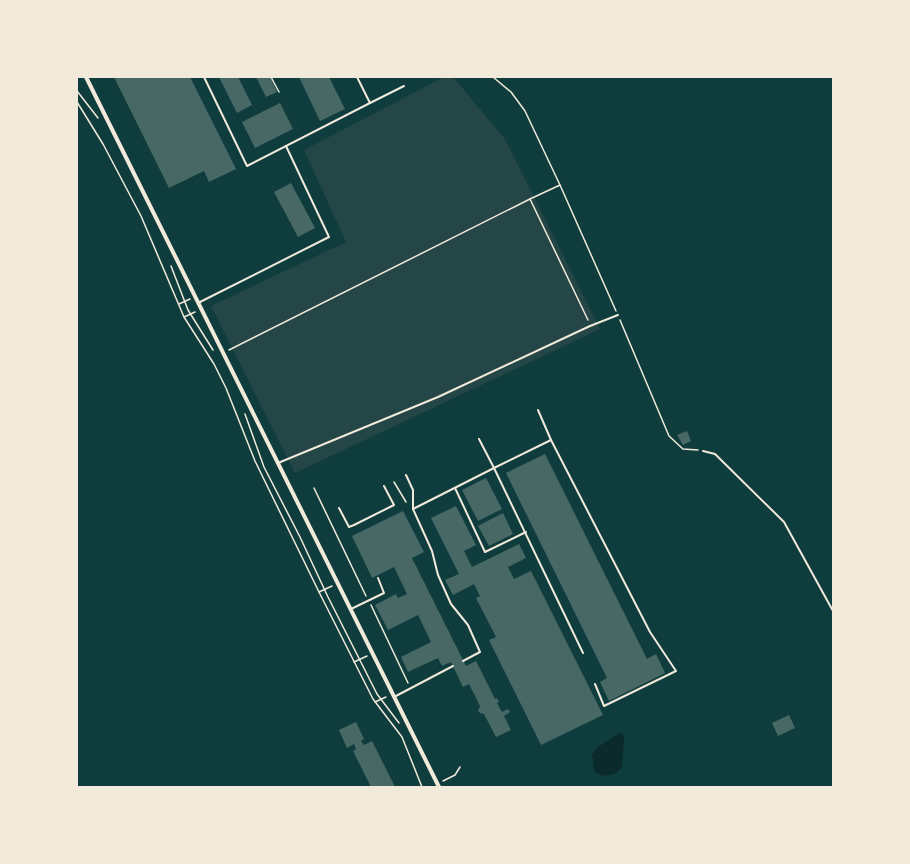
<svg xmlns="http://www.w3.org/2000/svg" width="910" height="864" font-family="'Source Sans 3',sans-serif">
  <rect width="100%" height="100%" fill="#0f3d3e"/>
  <path fill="#244646" d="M444,77H453L505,139L600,329L295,473L211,306L346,242L304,150Z"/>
  <path fill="#0a2a2b" d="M621,732L624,737L622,767L615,774L602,776L594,771L592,755L598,747Z"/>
  <g fill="#486865">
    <path d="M114,77H190L236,169L209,182L204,171L169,188Z"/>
    <path d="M219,77H238L252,105L237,113Z"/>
    <path d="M256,77H270L277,92L266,97Z"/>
    <path d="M299,77H329L345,109L320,121Z"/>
    <path d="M280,103L293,129L255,148L242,122Z"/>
    <path d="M291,183L315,228L298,237L274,192Z"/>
    <path d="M687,431L691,441L683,445L677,435Z"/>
    <path d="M545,454L647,659L656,654L665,673L609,701L600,682L607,678L506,473Z"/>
    <path d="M486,478L502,509L478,521L462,490Z"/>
    <path d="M456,506L476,545L464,551L472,567L519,544L526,558L508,567L514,579L531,571L603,715L541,745L489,640L496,637L476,598L480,596L474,584L453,595L445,580L459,574L431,518Z"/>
    <path d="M403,511L424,552L412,558L466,666L476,661L495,699L497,698L499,702L497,703L502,712L508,709L510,712L504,716L511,730L496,737L484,714L480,713L478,711L480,706L469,684L463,687L451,662L442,666L438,658L408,672L401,657L431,642L418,615L388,630L375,605L396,594L398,598L407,594L394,567L372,578L352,536Z"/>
    <path d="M503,513L513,534L489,546L478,526Z"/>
    <path d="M789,715L795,728L778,736L772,723Z"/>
    <path d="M356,722L364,739L361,741L364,745L372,741L395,787H371L353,751L356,749L354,744L347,748L339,730Z"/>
  </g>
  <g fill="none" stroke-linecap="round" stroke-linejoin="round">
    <g stroke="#f1e9da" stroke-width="1.5">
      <path d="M271,77L279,92"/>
      <path d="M493,77L511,92L525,111L560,185"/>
      <path d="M77,91L98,118"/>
      <path d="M77,102L103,144L141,216L184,317L214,364L226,388L255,461L319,592L373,699L402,737L422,787"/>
      <path d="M530,199L560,185L616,311"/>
      <path d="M171,266L188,310L213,350"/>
      <path d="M179,304L190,299"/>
      <path d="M184,317L195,312"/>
      <path d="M620,320L669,436L683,449L698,450"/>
      <path d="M229,350L530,199L588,320"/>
      <path d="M245,414L264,467L300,537L328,597L377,694L399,723"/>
      <path d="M394,482L406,502"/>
      <path d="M314,488L366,596"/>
      <path d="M319,592L332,586"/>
      <path d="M371,605L408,683"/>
      <path d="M354,662L367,656"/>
      <path d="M375,702L386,697"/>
      <path d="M443,781L455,775L460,767"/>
    </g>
    <g stroke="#f1e9da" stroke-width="2">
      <path d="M204,77L247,166L370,103L357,77"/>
      <path d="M370,103L404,86"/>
      <path d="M198,303L329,237L286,146"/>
      <path d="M538,410L551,440"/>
      <path d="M479,439L494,468L551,440L650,632L676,671L604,706L595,684"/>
      <path d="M703,451L715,454L784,522L833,611"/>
      <path d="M278,463L438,397L590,326L618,315"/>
      <path d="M406,475L413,490V509L432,551L438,575L451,604L468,625L480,652L463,661"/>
      <path d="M455,488L485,552L526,532"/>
      <path d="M339,508L349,527L354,525L394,505L384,486"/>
      <path d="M413,509L494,468L583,653"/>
      <path d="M351,609L384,593L378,578"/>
      <path d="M394,697L453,666"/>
    </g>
    <path stroke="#f1e9da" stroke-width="4" d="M86,77L439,787"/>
  </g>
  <rect width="910" height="864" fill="none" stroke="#f1e9da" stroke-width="156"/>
</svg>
